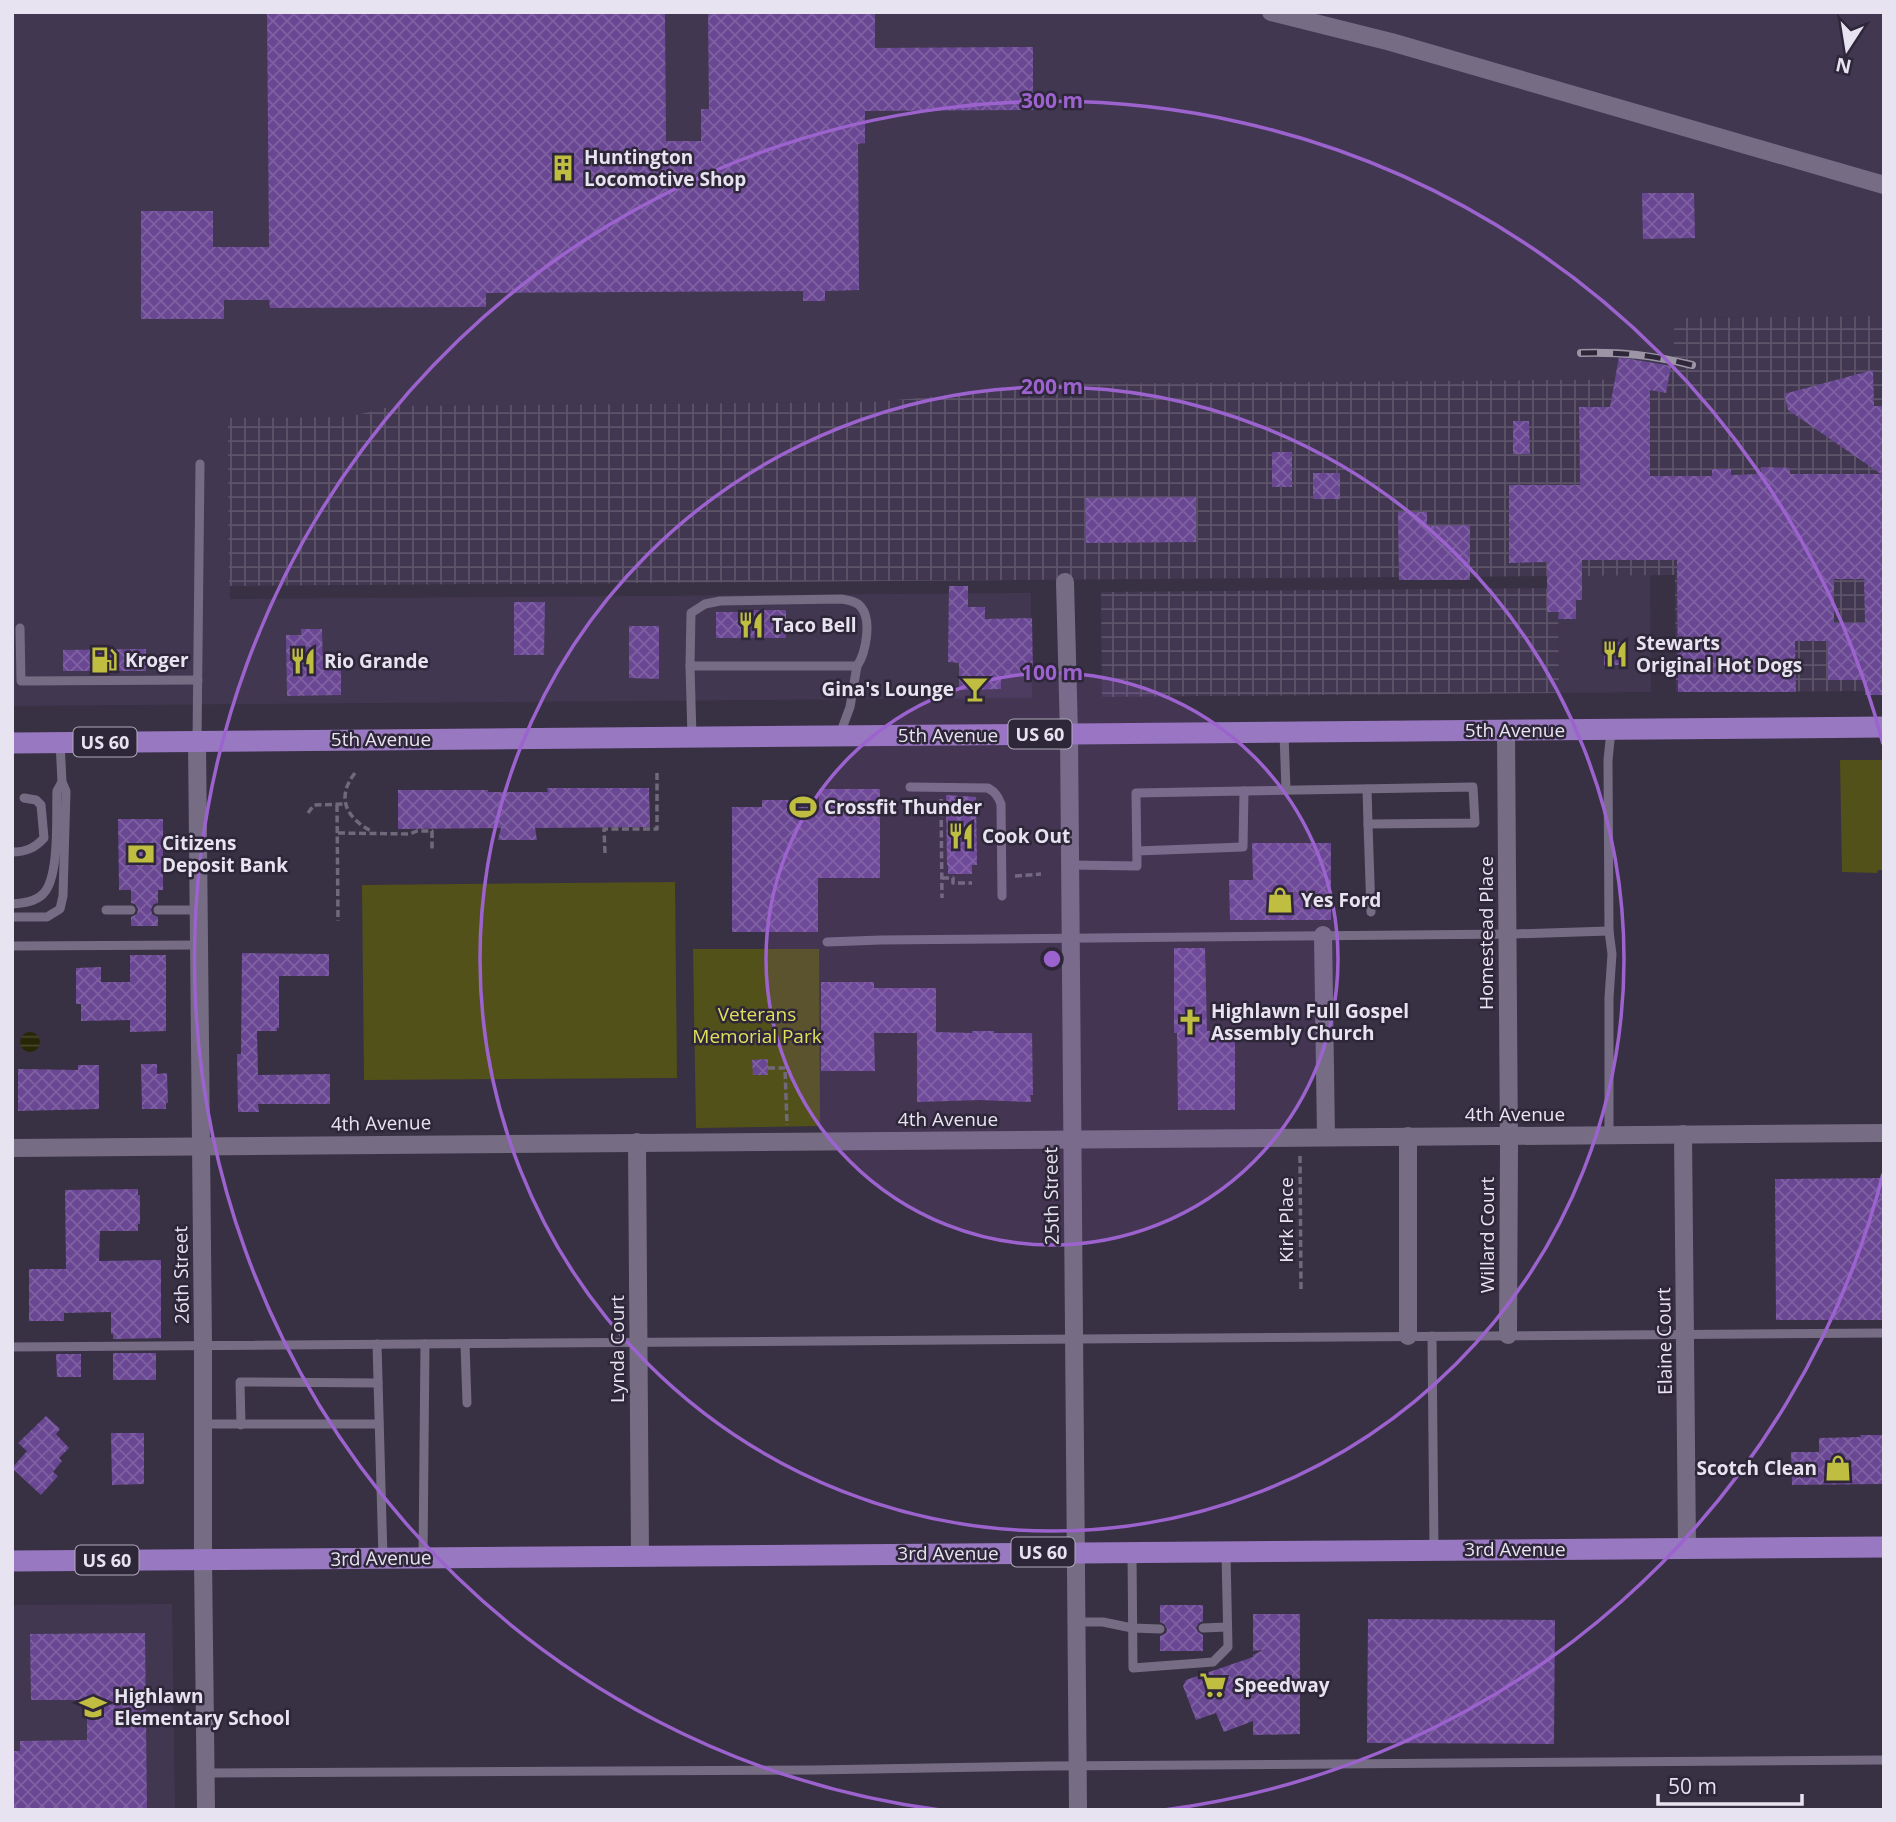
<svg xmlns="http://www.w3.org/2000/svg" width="1896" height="1822" font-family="'Open Sans',sans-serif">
  <defs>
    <pattern id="industrial-grid" width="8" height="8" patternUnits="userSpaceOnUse" patternTransform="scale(1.75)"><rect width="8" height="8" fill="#423751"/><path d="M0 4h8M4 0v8" fill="none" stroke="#5d546a"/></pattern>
    <pattern id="water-rules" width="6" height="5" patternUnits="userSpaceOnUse" patternTransform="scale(1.75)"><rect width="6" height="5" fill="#272706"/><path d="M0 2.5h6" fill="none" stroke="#46462b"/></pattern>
    <pattern id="building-cross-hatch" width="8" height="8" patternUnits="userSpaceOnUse" patternTransform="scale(1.75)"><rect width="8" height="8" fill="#6a4793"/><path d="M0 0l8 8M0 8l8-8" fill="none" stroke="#7f61a2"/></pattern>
  </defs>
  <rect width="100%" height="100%" fill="#383043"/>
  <g fill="#423751">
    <path d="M12,12H1884V316L1674,318V362L1663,379L1087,384L1015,387L929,397L873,402L393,406L348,417L229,418L230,599L1031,593L1032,698L12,706Z"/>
    <path d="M1650,574L1651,692L1559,693L1558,588L1580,575Z"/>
    <path d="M172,1604L175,1810H12V1605Z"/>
  </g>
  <g fill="url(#industrial-grid)">
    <path d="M1884,316V691L1676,692L1675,575L229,586L228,418L348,417L393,406L873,402L929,397L1015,387L1060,384L1662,379V362L1674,361V318Z"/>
    <path d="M1558,588L1559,693L1102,697L1101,592Z"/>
  </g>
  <g fill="#525119">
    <path d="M1840,760H1884V870H1878L1877,873L1842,872Z"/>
    <path d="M675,882L677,1078L364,1080L362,885Z"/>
    <path d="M693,949H819L820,1126L696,1128Z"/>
  </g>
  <circle fill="url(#water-rules)" cx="30" cy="1042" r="10"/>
  <g fill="url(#building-cross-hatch)" fill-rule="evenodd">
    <path d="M267,12H665L666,141H701V109H709L708,12H875V48L1033,47V110L865,111V143L858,144L859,290L825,291V301H803V291L486,293V307L270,308L269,300H224V319H141V211H213V247H269Z"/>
    <path d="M1642,193H1694L1695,238L1643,239Z"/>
    <path d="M1619,357L1671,366L1666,393L1650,390V476H1712V469H1731V475L1761,474V467L1790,468V474H1881L1788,410L1784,394L1873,370L1874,406H1884V695H1865V680H1828V641H1795L1796,692H1678L1677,560H1582V600H1576V619H1558L1559,612H1547V562L1509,563V485H1580L1579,407H1610ZM1834,579H1864L1865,623H1834Z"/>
    <path d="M1513,421H1529L1530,454H1513Z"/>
    <rect x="1272" y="452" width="20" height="35"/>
    <rect x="1313" y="473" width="27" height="26"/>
    <path d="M1196,497V542L1086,543L1085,498Z"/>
    <path d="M1398,512H1427V526L1470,525V580H1399Z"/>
    <path d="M949,586H968V607H985V619L1032,618L1033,675H1001V689L959,690V663L948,662Z"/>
    <path d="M514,602H545L544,655H514Z"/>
    <path d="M742,610H786V638H716V612H742Z"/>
    <path d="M629,626H659V679L629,678Z"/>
    <path d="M301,629H322L323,669H341V695L287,696L286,635H301Z"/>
    <rect x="1604" y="642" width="23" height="23"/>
    <path d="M146,649V671H63V650Z"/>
    <path d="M547,788H649L650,827L535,828L537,840H498L501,828L398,829V790H488V792H548Z"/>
    <path d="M819,789H880V878H818V932H732V807H762V800H789V807H819Z"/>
    <path d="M946,795L976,797L977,865H972V874H948V865H947Z"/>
    <path d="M118,819H163V890H158V903L154,904L151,909L152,914L158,917V926H131V917L137,914L138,909L135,904L131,903V890H119Z"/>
    <path d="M1252,843H1331V920H1230L1229,880H1253Z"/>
    <path d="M1174,948H1205L1207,1031H1210V1036H1235V1110H1178L1177,1033H1174Z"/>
    <path d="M242,953L329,954V976H279V1028H277V1031H257L258,1075L330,1074V1104H258L259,1112H238L237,1054H241Z"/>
    <path d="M130,955H166V1031L130,1032V1020L81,1021V1004H76V968L101,967V982H130Z"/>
    <path d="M821,982H874V988H936V1032L972,1033V1031H994V1033H1032L1033,1095H1030L1031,1102L980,1100L917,1102V1033H874L875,1071H821Z"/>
    <path d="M768,1059V1075H753L752,1060Z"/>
    <path d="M141,1064H157V1074L167,1073L168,1103H166V1109H142Z"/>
    <path d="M78,1065H99V1109L18,1111V1069L78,1070Z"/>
    <path d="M1884,1178V1320H1776L1775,1179Z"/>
    <path d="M138,1189V1195H140V1224H138V1231H100L99,1261L161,1260V1338L113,1339V1334H111V1312L64,1313V1321H29V1269H66L65,1190Z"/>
    <rect x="113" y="1353" width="43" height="27"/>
    <path d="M56,1354H81V1377H57Z"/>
    <path d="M46,1416L60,1429L56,1434L69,1448L59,1458L62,1461L53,1472L58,1476L41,1495L12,1468L27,1451L18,1443Z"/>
    <path d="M111,1433H144V1484L112,1485Z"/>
    <path d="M1860,1435H1884V1484L1792,1485L1791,1452H1819V1438L1861,1437Z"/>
    <path d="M1160,1605H1203V1621L1199,1623L1196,1628L1198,1632L1203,1635V1651H1160V1636L1166,1633L1167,1629L1164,1624L1160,1622Z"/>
    <path d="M1253,1614H1300V1734L1253,1735V1721L1224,1732L1216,1713L1196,1720L1183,1686L1186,1680L1253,1657V1655L1263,1650L1253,1651Z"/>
    <path d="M1368,1619L1555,1620L1554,1744L1367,1743Z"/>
    <path d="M145,1633L147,1810H12V1751H20V1741L87,1740V1700H31L30,1634Z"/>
  </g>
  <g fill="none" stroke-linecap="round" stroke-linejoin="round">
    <g stroke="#70697a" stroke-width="3.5" stroke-dasharray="7 3.5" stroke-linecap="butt">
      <path d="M355,773C335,798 347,819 373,832"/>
      <path d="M941,799L942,898"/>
      <path d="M337,805L338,921"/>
      <path d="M308,813L314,805L346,804"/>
      <path d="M338,833L410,834L417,831H432V852"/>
      <path d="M605,853L604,829H657V770"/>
      <path d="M1015,876L1041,874"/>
      <path d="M942,878H953V883H972"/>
      <path d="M768,1068H785L787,1125"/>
      <path d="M1300,1156L1301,1289"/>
    </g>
    <g stroke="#766d84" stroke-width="9">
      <path d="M20,628L21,681L198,680"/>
      <path d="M690,666L691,613L705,604L720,601L841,599C847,600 857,601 861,607C872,620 866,653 857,666"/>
      <path d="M1284,734L1286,790"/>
      <path d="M692,737L690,666H857L850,707L840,734"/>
      <path d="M197,741L200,464"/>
      <path d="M910,787L988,788C995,792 998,796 1001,804L1002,896"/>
      <path d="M1367,789L1368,824"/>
      <path d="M1244,791L1473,787L1475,823L1368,824L1371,912"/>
      <path d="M12,852C26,852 35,848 44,838L41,805L36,800L24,798"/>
      <path d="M1071,865L1137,866L1136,793L1244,791L1243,847L1137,851"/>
      <path d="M12,904C23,903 35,902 43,894C60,878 56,815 57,791L62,782"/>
      <path d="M106,910H131"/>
      <path d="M158,910H198"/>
      <path d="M12,917H47L60,909L63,896L66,791L62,782L60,742"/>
      <path d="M827,942L881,940L1514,934L1609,931"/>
      <path d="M12,946L199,945"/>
      <path d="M1609,1135V998L1612,954L1609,931L1608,760L1611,731"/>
      <path d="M1432,1336L1434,1550"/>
      <path d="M377,1344L383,1558"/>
      <path d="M465,1344L467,1403"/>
      <path d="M12,1347L1884,1333"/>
      <path d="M203,1424H379"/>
      <path d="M241,1425L240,1382L378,1383"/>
      <path d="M1132,1552L1133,1668L1213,1662L1228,1647L1226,1553"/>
      <path d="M423,1558L425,1344"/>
      <path d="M1077,1622H1103L1132,1628L1160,1629"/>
      <path d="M1203,1628L1227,1627"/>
      <path d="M206,1773L813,1770L1050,1766L1884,1760"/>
    </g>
    <g stroke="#766d84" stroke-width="18">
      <path d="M1271,12L1391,42L1884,185"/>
      <path d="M1065,582L1069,734L1078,1810"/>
      <path d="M1506,731L1509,1149L1508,1335"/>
      <path d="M197,741L203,1346V1560L206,1810"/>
      <path d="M1323,935L1326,1136"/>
      <path d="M1683,1134L1687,1548"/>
      <path d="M1408,1136V1336"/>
      <path d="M637,1142L640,1556"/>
      <path d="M12,1148L1884,1133"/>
    </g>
    <g stroke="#9978c2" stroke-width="21">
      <path d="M12,743L1884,727"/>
      <path d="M12,1561L1884,1547"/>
    </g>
    <g stroke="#9c95a5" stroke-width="8">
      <path id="rail" d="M1581,353C1623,352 1651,355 1692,365"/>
    </g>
    <use href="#rail" stroke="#2e2639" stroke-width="5" stroke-dasharray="16" stroke-linecap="butt"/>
  </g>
  <circle cx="1052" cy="959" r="286" fill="#9c63ce" fill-opacity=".12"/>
  <g fill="none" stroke="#9c63ce" stroke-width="3.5">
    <circle cx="1052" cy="959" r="286"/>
    <circle cx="1052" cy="959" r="572"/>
    <path d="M1883 1174A858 858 0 0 1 1164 1810M940 1810A858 858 0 1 1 1883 744"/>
  </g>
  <defs>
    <g id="building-bare" transform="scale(2.1)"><path d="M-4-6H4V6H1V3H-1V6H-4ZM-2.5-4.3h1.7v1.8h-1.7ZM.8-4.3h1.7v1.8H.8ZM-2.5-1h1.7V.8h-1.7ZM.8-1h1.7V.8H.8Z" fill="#c0be41" stroke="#2e2639" stroke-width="2.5" paint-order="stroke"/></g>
    <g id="restaurant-bare" transform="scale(2.1)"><path d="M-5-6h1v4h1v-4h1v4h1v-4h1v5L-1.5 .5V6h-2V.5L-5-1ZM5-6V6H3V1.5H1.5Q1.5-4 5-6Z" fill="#c0be41" stroke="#2e2639" stroke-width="2.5" paint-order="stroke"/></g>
    <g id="fuel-bare" transform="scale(2.1)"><path d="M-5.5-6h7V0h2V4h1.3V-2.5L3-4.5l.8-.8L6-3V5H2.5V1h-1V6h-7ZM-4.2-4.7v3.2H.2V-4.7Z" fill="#c0be41" stroke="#2e2639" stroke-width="2.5" paint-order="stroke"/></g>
    <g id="bar-bare" transform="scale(2.1)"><path d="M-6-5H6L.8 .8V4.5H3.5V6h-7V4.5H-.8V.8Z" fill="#c0be41" stroke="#2e2639" stroke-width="2.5" paint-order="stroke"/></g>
    <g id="stadium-bare" transform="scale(2.1)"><path d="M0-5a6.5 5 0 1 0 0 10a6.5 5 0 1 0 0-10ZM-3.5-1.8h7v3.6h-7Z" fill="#c0be41" stroke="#2e2639" stroke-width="2.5" paint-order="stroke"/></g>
    <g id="bank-bare" transform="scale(2.1)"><path d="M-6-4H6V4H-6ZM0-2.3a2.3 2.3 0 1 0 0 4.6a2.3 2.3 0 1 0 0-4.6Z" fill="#c0be41" stroke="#2e2639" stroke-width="2.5" paint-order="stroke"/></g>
    <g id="shop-bare" transform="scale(2.1)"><path d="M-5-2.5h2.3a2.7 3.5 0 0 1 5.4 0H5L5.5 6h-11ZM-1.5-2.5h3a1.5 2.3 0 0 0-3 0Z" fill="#c0be41" stroke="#2e2639" stroke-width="2.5" paint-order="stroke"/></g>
    <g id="church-bare" transform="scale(2.1)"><path d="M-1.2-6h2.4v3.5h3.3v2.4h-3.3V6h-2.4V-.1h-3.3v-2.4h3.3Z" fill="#c0be41" stroke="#2e2639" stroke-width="2.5" paint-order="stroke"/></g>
    <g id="supermarket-bare" transform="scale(2.1)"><path d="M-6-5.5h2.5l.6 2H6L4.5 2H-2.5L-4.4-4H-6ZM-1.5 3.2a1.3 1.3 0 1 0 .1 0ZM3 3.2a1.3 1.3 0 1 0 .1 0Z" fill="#c0be41" stroke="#2e2639" stroke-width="2.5" paint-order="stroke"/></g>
    <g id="school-bare" transform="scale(2.1)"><path d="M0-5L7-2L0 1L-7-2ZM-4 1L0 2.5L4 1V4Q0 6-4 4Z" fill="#c0be41" stroke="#2e2639" stroke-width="2.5" paint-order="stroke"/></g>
  </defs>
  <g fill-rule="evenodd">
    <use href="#building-bare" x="563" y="168"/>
    <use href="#restaurant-bare" x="751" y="625"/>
    <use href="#restaurant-bare" x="1615" y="654"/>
    <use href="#fuel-bare" x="104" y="660"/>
    <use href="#restaurant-bare" x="303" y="661"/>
    <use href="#bar-bare" x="975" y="689"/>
    <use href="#stadium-bare" x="803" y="807"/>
    <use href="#restaurant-bare" x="961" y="836"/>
    <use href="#bank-bare" x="141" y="854"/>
    <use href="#shop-bare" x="1280" y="900"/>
    <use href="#church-bare" x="1190" y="1022"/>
    <use href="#shop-bare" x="1838" y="1468"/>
    <use href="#supermarket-bare" x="1213" y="1685"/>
    <use href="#school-bare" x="93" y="1707"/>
  </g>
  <g text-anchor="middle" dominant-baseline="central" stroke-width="5" stroke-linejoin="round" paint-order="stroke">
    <g fill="#2e2639" stroke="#b0aab9" stroke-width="2">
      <rect x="1008.5" y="719.5" width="63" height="29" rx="5"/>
      <rect x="73.5" y="727.5" width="63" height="29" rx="5"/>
      <rect x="1011.5" y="1537.5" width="63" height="29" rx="5"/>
      <rect x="75.5" y="1545.5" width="63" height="29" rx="5"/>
    </g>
    <g font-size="18" font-weight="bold" fill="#e8e3f0">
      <text x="1040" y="734">US 60</text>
      <text x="105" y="742">US 60</text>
      <text x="1043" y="1552">US 60</text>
      <text x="107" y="1560">US 60</text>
    </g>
    <g font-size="19" font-weight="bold" fill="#e8e3f0" stroke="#2e2639" text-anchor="start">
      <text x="584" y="157">Huntington<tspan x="584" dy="22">Locomotive Shop</tspan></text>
      <text x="772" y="625">Taco Bell</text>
      <text x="1636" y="643">Stewarts<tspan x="1636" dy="22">Original Hot Dogs</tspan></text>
      <text x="125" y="660">Kroger</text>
      <text x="324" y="661">Rio Grande</text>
      <text x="954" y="689" text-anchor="end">Gina's Lounge</text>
      <text x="824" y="807">Crossfit Thunder</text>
      <text x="982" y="836">Cook Out</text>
      <text x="162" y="843">Citizens<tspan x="162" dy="22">Deposit Bank</tspan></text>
      <text x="1301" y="900">Yes Ford</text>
      <text x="1211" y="1011">Highlawn Full Gospel<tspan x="1211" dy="22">Assembly Church</tspan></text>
      <text x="1817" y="1468" text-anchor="end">Scotch Clean</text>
      <text x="1234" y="1685">Speedway</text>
      <text x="114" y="1696">Highlawn<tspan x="114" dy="22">Elementary School</tspan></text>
    </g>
    <g font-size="19" fill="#e8e3f0" stroke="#2e2639">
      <text x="1515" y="730">5th Avenue</text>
      <text x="948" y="735">5th Avenue</text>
      <text x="381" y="739">5th Avenue</text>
      <text transform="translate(1486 933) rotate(-90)">Homestead Place</text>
      <text x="1515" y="1114">4th Avenue</text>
      <text x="948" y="1119">4th Avenue</text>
      <text transform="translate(381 1123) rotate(-1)">4th Avenue</text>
      <text transform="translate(1051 1196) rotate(-91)">25th Street</text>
      <text transform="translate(1286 1220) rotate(-90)">Kirk Place</text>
      <text transform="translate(1487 1235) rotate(-90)">Willard Court</text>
      <text transform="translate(181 1275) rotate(-91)">26th Street</text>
      <text transform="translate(1664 1341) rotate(-91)">Elaine Court</text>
      <text transform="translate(617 1349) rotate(-90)">Lynda Court</text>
      <text x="1515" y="1549">3rd Avenue</text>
      <text x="948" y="1553">3rd Avenue</text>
      <text transform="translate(381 1558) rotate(-1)">3rd Avenue</text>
    </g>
    <g font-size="19" fill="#e1e05b" stroke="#2e2639">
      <text x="757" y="1014">Veterans<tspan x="757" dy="22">Memorial Park</tspan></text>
    </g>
  </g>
  <circle cx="1052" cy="959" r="10" fill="#9c63ce" stroke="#2e2639" stroke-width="3.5"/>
  <g font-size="21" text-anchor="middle" font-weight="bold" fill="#9c63ce" stroke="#2e2639" stroke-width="5" stroke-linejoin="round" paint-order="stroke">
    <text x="1052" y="108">300 m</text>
    <text x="1052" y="394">200 m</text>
    <text x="1052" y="680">100 m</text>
  </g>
  <rect width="1896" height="1822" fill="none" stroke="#e8e3f0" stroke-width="28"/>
  <g transform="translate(1847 49) rotate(192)" stroke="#2e2639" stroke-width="5" paint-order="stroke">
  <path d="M0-5L12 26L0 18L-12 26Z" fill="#e8e3f0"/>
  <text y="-10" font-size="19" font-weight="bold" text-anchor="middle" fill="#e8e3f0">N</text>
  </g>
  <path d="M1658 1794v10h144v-10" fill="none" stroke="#e8e3f0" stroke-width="3.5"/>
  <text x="1668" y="1794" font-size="21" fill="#e8e3f0" stroke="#2e2639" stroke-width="5" paint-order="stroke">50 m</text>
</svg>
